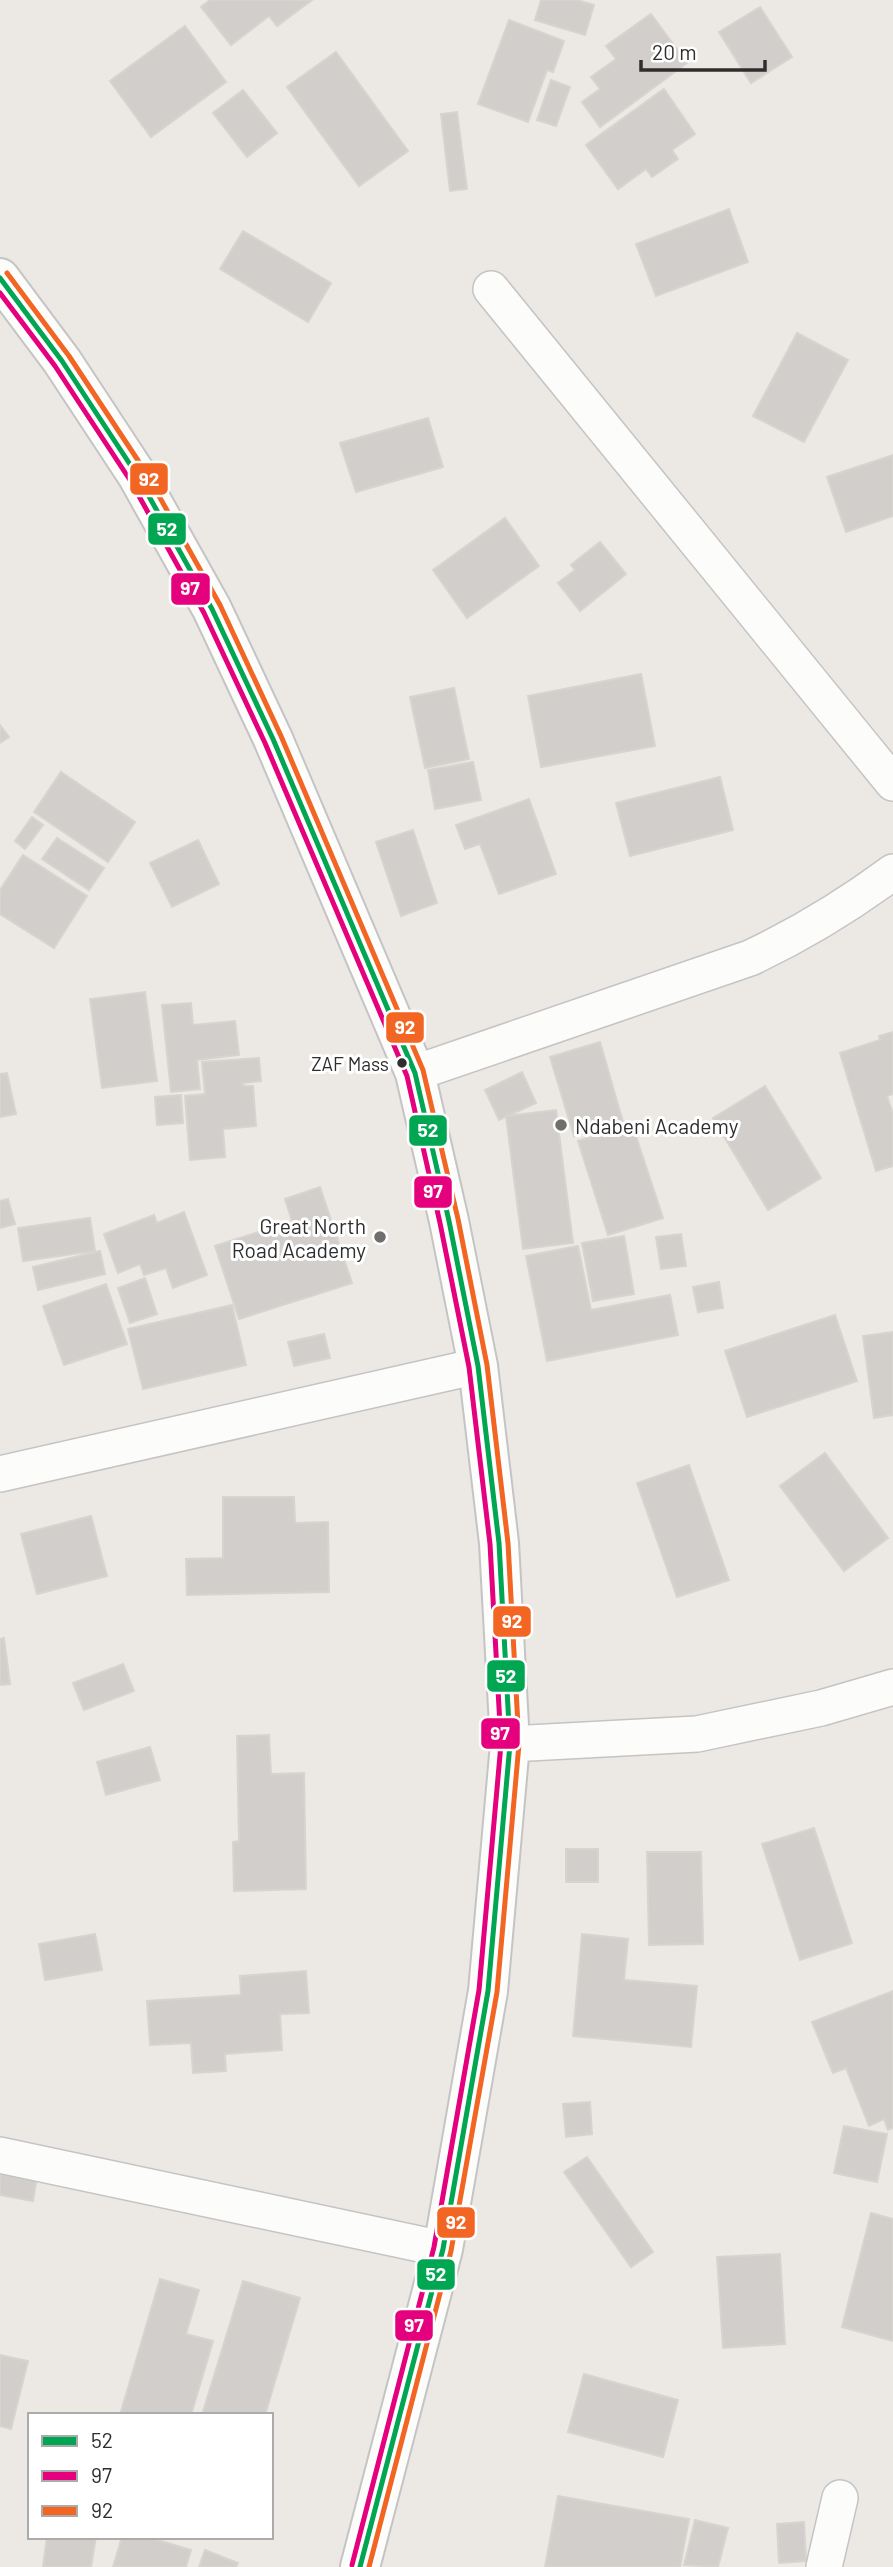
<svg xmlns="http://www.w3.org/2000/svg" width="893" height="2567" font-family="Barlow,sans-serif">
  <rect width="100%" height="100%" fill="#ece8e4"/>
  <g fill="#d1cecb" stroke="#d7d4d0" stroke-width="2">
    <path d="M210,0H312L277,26L269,16L231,45L201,7Z"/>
    <path d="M541,0H577L594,5L585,35L535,20Z"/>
    <path d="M760,7L792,57L751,83L719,32Z"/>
    <path d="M651,14L687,63L600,127L582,102L600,89L591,77L616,59L606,46Z"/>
    <path d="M509,20L564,41L553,72L547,70L528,122L478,104Z"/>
    <path d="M185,26L226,82L151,137L110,81Z"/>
    <path d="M336,52L408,151L359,186L287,87Z"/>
    <path d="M551,80L570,87L556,126L537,120Z"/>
    <path d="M664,89L695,134L672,150L678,159L652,177L646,169L618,189L586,145Z"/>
    <path d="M243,90L277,133L247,157L213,113Z"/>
    <path d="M457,112L467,189L450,191L441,114Z"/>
    <path d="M729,209L748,262L656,296L636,244Z"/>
    <path d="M243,231L331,283L308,322L220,269Z"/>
    <path d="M797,333L848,360L804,442L753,416Z"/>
    <path d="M428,418L443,467L356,492L340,443Z"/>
    <path d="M893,455V516L846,532L827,477Z"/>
    <path d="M505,518L539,566L467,618L433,570Z"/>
    <path d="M600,542L626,574L580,611L558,583L575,570L571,565Z"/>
    <path d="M641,674L655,746L541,767L528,696Z"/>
    <path d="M454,688L469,759L425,768L410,697Z"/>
    <path d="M0,725L9,737L0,743Z"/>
    <path d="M473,762L481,800L435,809L428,770Z"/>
    <path d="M61,772L135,822L108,862L34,812Z"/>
    <path d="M720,777L733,830L630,856L616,803Z"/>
    <path d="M529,799L556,874L499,894L480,844L465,849L456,825Z"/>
    <path d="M32,817L43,825L25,849L15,841Z"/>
    <path d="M413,830L437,903L401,916L376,842Z"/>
    <path d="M57,838L104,868L89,890L42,859Z"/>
    <path d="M198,840L219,884L172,907L150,863Z"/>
    <path d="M23,855L87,896L54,948L0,914V890Z"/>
    <path d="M145,992L157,1081L102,1088L90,999Z"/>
    <path d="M191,1003L193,1025L235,1021L239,1055L197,1060L200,1089L171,1092L162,1005Z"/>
    <path d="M893,1032V1094L887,1096L893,1114V1166L876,1171L840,1053L880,1040L879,1036Z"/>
    <path d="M600,1042L623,1122L574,1136L550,1057Z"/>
    <path d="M259,1058L261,1081L243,1083L244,1086H253L256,1126L223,1129L225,1157L190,1160L185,1096L205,1094L202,1062Z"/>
    <path d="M522,1072L536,1103L499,1120L485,1090Z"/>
    <path d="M7,1073L16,1114L0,1117V1074Z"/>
    <path d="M765,1086L821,1178L768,1210L713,1118Z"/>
    <path d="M181,1095L183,1123L157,1125L155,1097Z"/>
    <path d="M556,1110L573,1243L523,1249L506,1116Z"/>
    <path d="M632,1124L663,1218L608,1235L578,1141Z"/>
    <path d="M320,1187L352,1283L239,1319L215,1246L292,1221L285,1199Z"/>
    <path d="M8,1199L15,1224L0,1228V1201Z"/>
    <path d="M184,1212L207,1275L173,1288L166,1268L144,1275L140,1264L118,1273L104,1234L154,1215L157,1223Z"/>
    <path d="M90,1218L95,1251L23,1261L18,1228Z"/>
    <path d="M681,1234L686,1266L661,1269L656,1237Z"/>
    <path d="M624,1236L634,1294L593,1301L582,1243Z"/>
    <path d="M578,1246L591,1310L670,1295L678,1335L547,1361L526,1256Z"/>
    <path d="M100,1251L105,1274L38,1290L33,1267Z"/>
    <path d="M145,1278L157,1314L130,1323L118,1288Z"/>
    <path d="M719,1282L723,1308L698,1312L693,1287Z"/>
    <path d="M106,1284L127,1344L64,1365L43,1306Z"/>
    <path d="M232,1305L246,1365L143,1389L128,1329Z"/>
    <path d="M835,1315L857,1381L747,1417L725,1351Z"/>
    <path d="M893,1332V1415L874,1418L863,1336Z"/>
    <path d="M324,1334L330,1358L294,1366L288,1342Z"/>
    <path d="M825,1453L888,1538L844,1571L780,1486Z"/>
    <path d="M689,1465L729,1580L677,1597L637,1483Z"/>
    <path d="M223,1497H294L295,1523L328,1522L329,1592L187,1595L186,1559L223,1558Z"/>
    <path d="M91,1516L107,1576L37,1594L21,1534Z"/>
    <path d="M4,1638L10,1684L0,1685V1639Z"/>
    <path d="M123,1664L134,1691L84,1710L73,1683Z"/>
    <path d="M269,1735L271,1774L304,1773L306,1889L234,1891L233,1842L239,1841L237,1736Z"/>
    <path d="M150,1747L160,1780L106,1795L97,1762Z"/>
    <path d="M814,1828L852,1943L800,1960L762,1844Z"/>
    <rect x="566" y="1849" width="32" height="33"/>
    <path d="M647,1852H701L703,1944L649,1945Z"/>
    <path d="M95,1934L102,1970L45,1980L39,1944Z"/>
    <path d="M582,1934L628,1939L624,1980L697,1986L691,2047L573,2036Z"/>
    <path d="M306,1971L309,2013L280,2014L282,2050L225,2054L226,2071L193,2073L191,2043L150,2045L147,2001L241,1995L240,1976Z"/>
    <path d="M893,1991V2128L888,2130L884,2119L869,2126L846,2068L833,2073L812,2022Z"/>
    <path d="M590,2102L592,2134L566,2137L563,2104Z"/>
    <path d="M844,2126L887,2134L877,2182L834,2173Z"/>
    <path d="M587,2157L653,2252L631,2267L564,2172Z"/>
    <path d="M0,2163L38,2170L33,2201L0,2195Z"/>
    <path d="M871,2213L893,2219V2341L842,2327Z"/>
    <path d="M780,2254L785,2344L723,2348L717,2257Z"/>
    <path d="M160,2279L199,2290L186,2334L213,2341L191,2415H120Z"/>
    <path d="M243,2281L300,2298L265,2415H202Z"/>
    <path d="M0,2355L28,2361L11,2429L0,2426Z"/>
    <path d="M584,2374L678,2400L663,2457L568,2432Z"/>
    <path d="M558,2496L689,2519L680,2567H545Z"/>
    <path d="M695,2520L728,2528L718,2567L684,2565Z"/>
    <path d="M804,2522L806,2561L779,2563L777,2524Z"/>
    <path d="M47,2537H96L91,2567H43Z"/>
    <path d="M122,2537H148L191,2550L186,2567H113Z"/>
    <path d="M205,2550L238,2563L236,2567H199Z"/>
  </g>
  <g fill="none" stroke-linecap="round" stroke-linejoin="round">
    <g stroke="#c5c4c5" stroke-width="38">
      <g id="street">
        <path d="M491,289L893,783"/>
        <path d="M415,1073L750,958C801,934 847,906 893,872"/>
        <path d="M0,1474L478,1366"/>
        <path d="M510,1744L697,1734L821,1708L893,1687"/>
        <path d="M0,2155L443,2249"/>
        <path d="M824,2567L840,2498"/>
      </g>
    </g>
    <g stroke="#c5c4c5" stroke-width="42">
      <path id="secondary" d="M0,278L62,361L137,475L212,609L273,739L415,1073L449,1221L478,1366L499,1543L510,1744L488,1991L443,2249L360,2567"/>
    </g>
    <use href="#street" stroke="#fcfcfb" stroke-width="35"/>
    <use href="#secondary" stroke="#fcfcfb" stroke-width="38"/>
    <g stroke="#fff" stroke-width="10">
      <path id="bus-1" d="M0,278L62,361L137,475L212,609L273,739L415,1073L449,1221L478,1366L499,1543L510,1744L488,1991L443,2249L360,2567"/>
    </g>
    <g stroke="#fff" stroke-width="10">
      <path id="bus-2" d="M0,293L55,366L130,480L204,613L265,743L407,1076L440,1223L469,1367L490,1544L501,1744L479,1990L434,2247L352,2565"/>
    </g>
    <g stroke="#fff" stroke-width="10">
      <path id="bus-3" d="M7,273L69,356L145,471L220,605L281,736L423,1070L458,1219L487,1365L508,1543L519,1744L497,1992L451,2251L369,2567"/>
    </g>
    <use href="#bus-1" stroke="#00a651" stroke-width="5"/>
    <use href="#bus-2" stroke="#e5007d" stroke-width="5"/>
    <use href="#bus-3" stroke="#f26522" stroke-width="5"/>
  </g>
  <circle fill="#2e2e2e" stroke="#fff" stroke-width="2.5" cx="402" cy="1063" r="6"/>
  <g fill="#706f6e" stroke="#fff" stroke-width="2.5">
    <circle cx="561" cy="1125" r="7"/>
    <circle cx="380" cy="1237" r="7"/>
  </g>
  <g text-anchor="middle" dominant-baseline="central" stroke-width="6" stroke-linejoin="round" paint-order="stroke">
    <g font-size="19" fill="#2e2e2e" stroke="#fff" text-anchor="end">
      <text x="389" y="1063">ZAF Mass</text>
    </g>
    <g font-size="21" fill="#2e2e2e" stroke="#fff" text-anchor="start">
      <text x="575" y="1125">Ndabeni Academy</text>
      <text x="366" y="1225" text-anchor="end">Great North<tspan x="366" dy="24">Road Academy</tspan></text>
    </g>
  </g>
  <g stroke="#fff" stroke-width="2.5">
    <rect x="129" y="462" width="40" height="34" rx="7" fill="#f26522"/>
    <rect x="147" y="512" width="40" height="34" rx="7" fill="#00a651"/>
    <rect x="170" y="572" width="41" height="34" rx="7" fill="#e5007d"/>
    <rect x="385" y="1011" width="40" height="33" rx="7" fill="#f26522"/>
    <rect x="408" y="1114" width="40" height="33" rx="7" fill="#00a651"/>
    <rect x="413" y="1175" width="40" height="34" rx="7" fill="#e5007d"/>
    <rect x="492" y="1605" width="40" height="33" rx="7" fill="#f26522"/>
    <rect x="486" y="1659" width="40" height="34" rx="7" fill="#00a651"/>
    <rect x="480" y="1717" width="41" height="33" rx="7" fill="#e5007d"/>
    <rect x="436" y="2206" width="40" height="33" rx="7" fill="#f26522"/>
    <rect x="416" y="2258" width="40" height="33" rx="7" fill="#00a651"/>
    <rect x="394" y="2309" width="40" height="33" rx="7" fill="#e5007d"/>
  </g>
  <g font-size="19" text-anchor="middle" font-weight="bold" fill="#fff">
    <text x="149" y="486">92</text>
    <text x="167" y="536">52</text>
    <text x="190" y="595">97</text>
    <text x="405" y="1034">92</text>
    <text x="428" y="1137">52</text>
    <text x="433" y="1198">97</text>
    <text x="512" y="1628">92</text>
    <text x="506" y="1683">52</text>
    <text x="500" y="1740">97</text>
    <text x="456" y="2229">92</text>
    <text x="436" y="2281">52</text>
    <text x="414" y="2332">97</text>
  </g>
  <rect x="28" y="2413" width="245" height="126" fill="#ffffff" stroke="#ababab" stroke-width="2"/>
  <rect x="42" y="2436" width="35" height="10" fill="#00a651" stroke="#ababab" stroke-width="2"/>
  <text x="91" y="2448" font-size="21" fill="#2e2e2e">52</text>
  <rect x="42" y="2471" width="35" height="10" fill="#e5007d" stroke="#ababab" stroke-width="2"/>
  <text x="91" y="2483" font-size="21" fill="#2e2e2e">97</text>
  <rect x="42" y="2506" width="35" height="10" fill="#f26522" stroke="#ababab" stroke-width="2"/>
  <text x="91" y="2518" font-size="21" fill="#2e2e2e">92</text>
  <path d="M641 60v10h124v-10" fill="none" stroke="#2e2e2e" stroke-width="3.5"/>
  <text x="652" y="60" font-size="21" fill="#2e2e2e" stroke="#ffffff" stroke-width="5" paint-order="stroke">20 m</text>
</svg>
